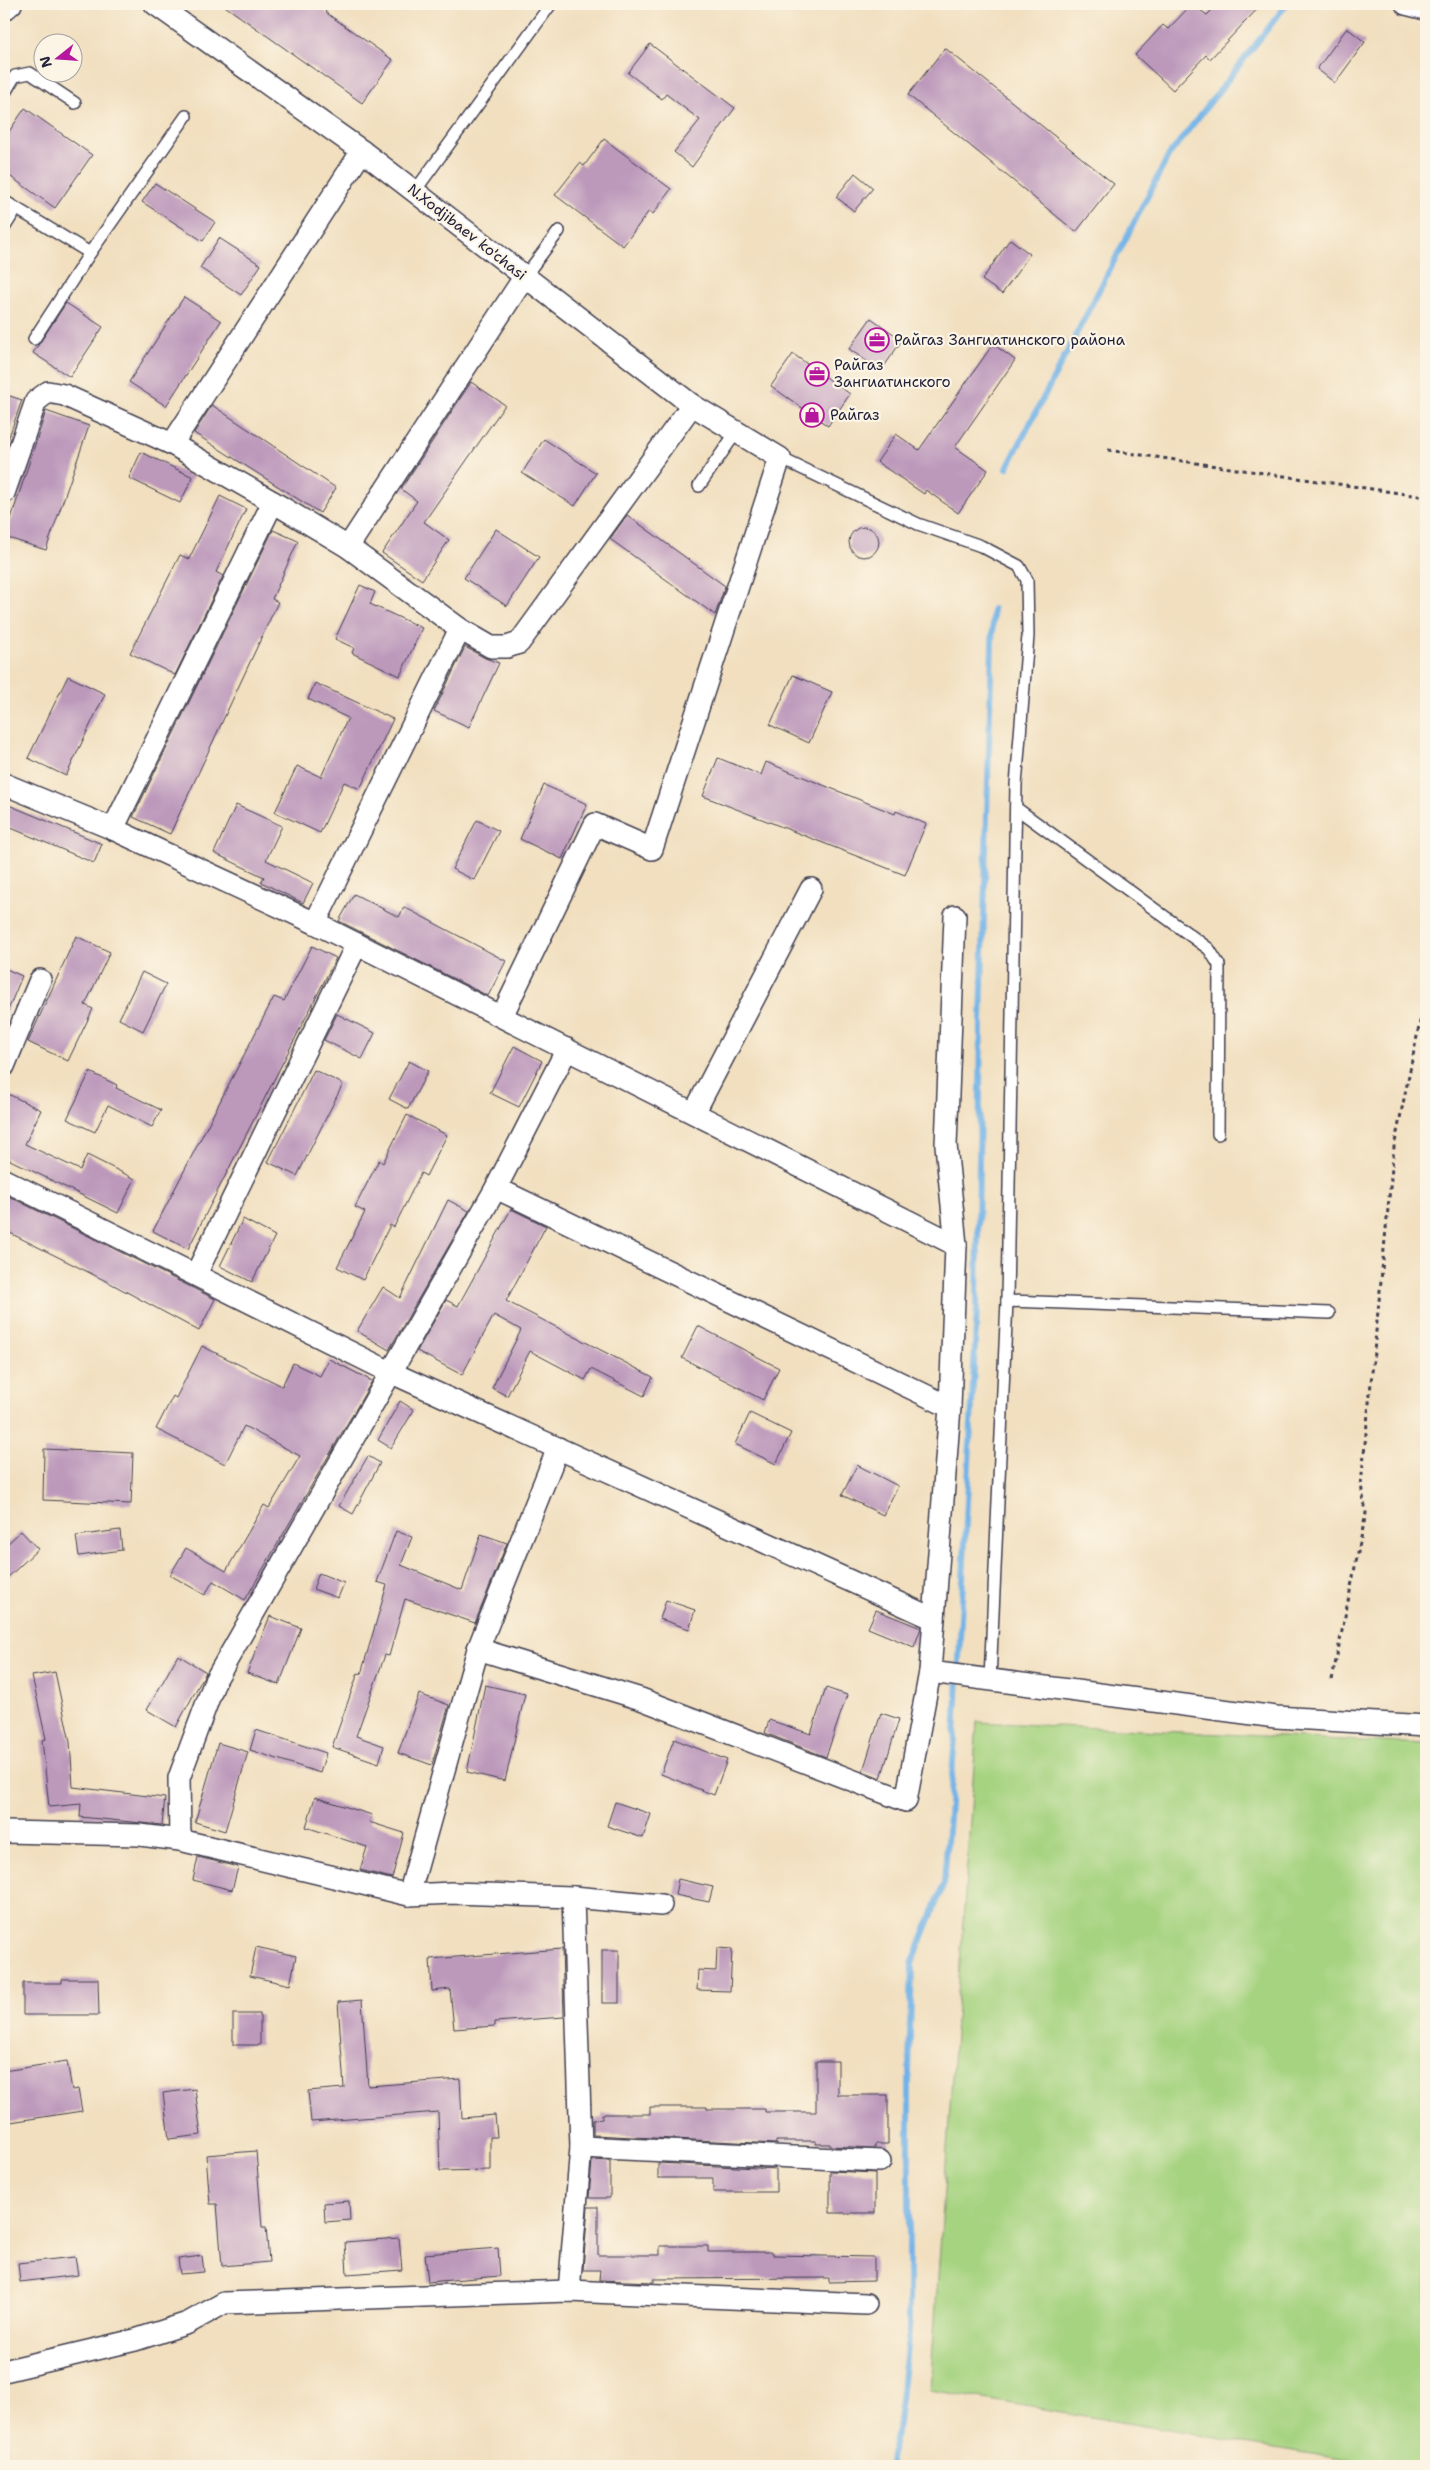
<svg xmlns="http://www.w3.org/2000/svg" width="1430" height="2470" font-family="'Shantell Sans',sans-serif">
  <rect width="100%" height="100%" fill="#fcf5e5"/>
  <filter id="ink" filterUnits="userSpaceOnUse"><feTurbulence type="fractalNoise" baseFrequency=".02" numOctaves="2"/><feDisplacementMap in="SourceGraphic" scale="10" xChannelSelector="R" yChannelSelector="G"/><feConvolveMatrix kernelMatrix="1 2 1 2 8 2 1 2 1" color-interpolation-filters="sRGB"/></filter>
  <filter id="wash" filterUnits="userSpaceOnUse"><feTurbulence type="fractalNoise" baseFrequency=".0096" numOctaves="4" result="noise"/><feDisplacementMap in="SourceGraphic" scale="20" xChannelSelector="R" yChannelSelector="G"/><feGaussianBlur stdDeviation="1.12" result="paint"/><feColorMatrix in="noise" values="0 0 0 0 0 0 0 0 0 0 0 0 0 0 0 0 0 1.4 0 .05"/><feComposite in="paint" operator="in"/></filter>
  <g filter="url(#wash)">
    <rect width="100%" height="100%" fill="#f1dfbf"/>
    <path fill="#a6d380" stroke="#647a5e" d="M977,1722L1426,1744V2466H1382L930,2390Z"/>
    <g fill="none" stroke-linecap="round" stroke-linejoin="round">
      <g stroke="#72b3e7" stroke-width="6">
        <path d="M1007,468L1169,155L1287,4"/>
        <path d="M888,2466L897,2432L909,2330V2071L912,1964L944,1884L955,1736L977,1306L981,1020L993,609"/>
      </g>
    </g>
    <g id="blocks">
      <g fill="#bc98bb">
        <path d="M222,4H331L325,12L393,60L362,103Z"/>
        <path d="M1192,4L1207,15L1218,4H1262L1210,59L1206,55L1173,90L1135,55L1163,25L1168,29Z"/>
        <path d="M1347,28L1365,42L1335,83L1317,69Z"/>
        <path d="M650,44L735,108L692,167L674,152L700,120L666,94L662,99L628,73Z"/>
        <path d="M945,48L1114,184L1076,232L908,95Z"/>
        <path d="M25,108L92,155L55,208L4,172V139Z"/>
        <path d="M604,139L671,189L653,214L649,211L623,246L555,195L580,163L584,166Z"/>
        <path d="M855,173L873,188L854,211L836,197Z"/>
        <path d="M155,183L215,222L203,241L142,202Z"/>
        <path d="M219,238L261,265L241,295L200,268Z"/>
        <path d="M1010,239L1030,254L1002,294L982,280Z"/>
        <path d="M184,297L221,321L166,406L129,382Z"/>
        <path d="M66,303L103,327L70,377L33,353Z"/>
        <path d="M871,318L902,340L881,371L849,349Z"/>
        <path d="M993,344L1015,360L955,447L988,470L958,513L926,490L924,494L877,462L896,434L919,450Z"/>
        <path d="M793,354L850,394L828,426L771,386Z"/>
        <path d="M471,382L505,405L424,522L449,540L422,580L382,553L417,501L401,489Z"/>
        <path d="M4,394L22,400L6,445L4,444Z"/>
        <path d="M212,405L336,488L320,513L194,433Z"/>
        <path d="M46,411L89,426L46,550L5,537Z"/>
        <path d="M544,439L596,473L575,506L522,473Z"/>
        <path d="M141,452L193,477L180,503L129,478Z"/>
        <path d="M220,496L246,509L216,572L223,576L175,675L130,653L180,555L189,559Z"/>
        <path d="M627,515L725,586L715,615L610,539Z"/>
        <circle cx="864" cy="542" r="15"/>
        <path d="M496,529L539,557L507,606L464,578Z"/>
        <path d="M273,530L298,541L272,599L278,602L170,834L133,817Z"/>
        <path d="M360,585L375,592L370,604L422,628L400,676L352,653L354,648L335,639Z"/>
        <path d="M465,647L485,658L499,663L469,727L434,711Z"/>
        <path d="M793,675L832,692L809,743L770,725Z"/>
        <path d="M68,676L105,694L66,776L28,758Z"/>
        <path d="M315,683L393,719L360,789L344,782L320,833L275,812L297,766L321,777L348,718L308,699Z"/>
        <path d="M718,758L761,775L766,762L895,814L896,811L926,824L905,875L703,796Z"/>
        <path d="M544,785L587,804L562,859L520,839Z"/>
        <path d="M4,803L102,844L94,863L4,825Z"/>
        <path d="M236,805L282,826L266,860L313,883L303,903L261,882L264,877L214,853Z"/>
        <path d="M477,820L499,831L474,880L452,869Z"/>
        <path d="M354,894L399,917L404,907L506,961L488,996L339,921Z"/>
        <path d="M76,936L110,952L85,1005L93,1009L68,1061L28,1042Z"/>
        <path d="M312,946L336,958L188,1249L153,1231L274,997L284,1001Z"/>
        <path d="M4,968L22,976L4,1020Z"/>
        <path d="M142,972L166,984L143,1031L119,1019Z"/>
        <path d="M337,1014L375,1033L362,1059L324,1040Z"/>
        <path d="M514,1046L542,1061L519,1107L490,1093Z"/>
        <path d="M409,1061L428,1071L408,1109L389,1099Z"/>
        <path d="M314,1070L343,1084L297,1176L268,1162Z"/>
        <path d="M90,1072L117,1085L116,1088L161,1110L152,1127L108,1105L95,1132L67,1119Z"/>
        <path d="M4,1092L41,1110L25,1144L80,1170L87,1155L135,1179L118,1213L4,1157Z"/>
        <path d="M407,1115L447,1135L426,1176L421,1173L394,1227L390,1225L363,1280L337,1267L365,1212L355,1207L379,1160L383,1163Z"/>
        <path d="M4,1194L215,1299L199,1331L110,1283L4,1230Z"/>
        <path d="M448,1200L469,1211L389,1350L357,1331L383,1287L400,1298Z"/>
        <path d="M511,1209L546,1226L506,1301L653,1377L644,1396L591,1369L585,1380L530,1351L507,1396L492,1388L521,1330L494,1315L462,1375L417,1351L446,1300L458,1306Z"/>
        <path d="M243,1219L275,1236L252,1282L220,1266Z"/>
        <path d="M698,1326L779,1368L763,1400L682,1358Z"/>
        <path d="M202,1346L282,1386L293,1363L320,1376L329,1359L372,1381L245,1600L213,1581L205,1595L170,1575L186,1548L226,1571L264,1505L269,1508L300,1456L244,1426L225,1464L156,1429L173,1396L176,1398Z"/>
        <path d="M400,1401L414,1410L391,1448L378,1440Z"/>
        <path d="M750,1413L791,1433L776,1464L735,1444Z"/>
        <path d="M44,1449L133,1453L131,1504L43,1500Z"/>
        <path d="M368,1456L380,1463L353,1514L339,1506Z"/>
        <path d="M857,1465L898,1486L883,1515L842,1495Z"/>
        <path d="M120,1530L122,1550L79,1556L76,1536Z"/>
        <path d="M21,1531L38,1549L4,1581V1547Z"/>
        <path d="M396,1531L412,1537L401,1565L462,1590L481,1534L507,1543L475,1623L405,1599L389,1656L385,1655L356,1736L384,1746L379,1763L332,1747L358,1673L361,1674L387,1585L377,1582Z"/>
        <path d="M319,1573L344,1583L338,1598L313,1589Z"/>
        <path d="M666,1600L695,1610L689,1629L660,1619Z"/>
        <path d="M876,1610L921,1628L914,1647L868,1628Z"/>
        <path d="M270,1616L301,1628L279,1685L247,1673Z"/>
        <path d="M178,1655L206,1672L176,1727L147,1710Z"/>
        <path d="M55,1672L70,1742L73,1787L165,1798L162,1825L80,1817L81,1804L49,1807L42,1740L46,1739L32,1676Z"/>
        <path d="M485,1685L525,1694L505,1781L467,1772Z"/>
        <path d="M826,1688L847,1695L826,1757L765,1733L769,1720L811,1734Z"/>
        <path d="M419,1694L449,1705L432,1765L398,1753Z"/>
        <path d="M881,1713L899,1719L881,1778L863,1771Z"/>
        <path d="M256,1730L326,1753L320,1773L250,1750Z"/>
        <path d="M674,1739L727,1760L714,1795L661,1774Z"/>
        <path d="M218,1743L248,1752L225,1831L195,1822Z"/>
        <path d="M315,1797L372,1815L369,1822L404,1833L392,1878L360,1870L367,1847L306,1827Z"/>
        <path d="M615,1802L651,1814L643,1838L607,1826Z"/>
        <path d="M198,1857L238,1867L232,1890L193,1880Z"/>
        <path d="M678,1879L713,1887L709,1902L675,1895Z"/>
        <path d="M256,1947L296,1956L290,1985L250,1976Z"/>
        <path d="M717,1948L732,1949L730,1991L697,1990L698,1970L716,1971Z"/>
        <path d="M562,1949L564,2017L495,2022V2026L454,2029L450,1989L432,1991L430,1959Z"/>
        <rect x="602" y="1950" width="17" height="53"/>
        <path d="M62,1979H98L99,2015H23V1983H62Z"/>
        <path d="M362,2000L368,2086L460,2079L462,2118L495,2115L497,2137H490V2170L440,2171L438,2112L311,2122L308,2091L344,2088L338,2002Z"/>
        <rect x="233" y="2014" width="27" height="31"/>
        <path d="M67,2061L72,2090L78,2089L82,2111L4,2123V2071Z"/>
        <path d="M816,2061H838V2095H888V2144H875V2148L830,2146V2144H816V2141H776V2144L593,2135V2120L602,2119V2114H650V2107H707V2109H765V2112H816Z"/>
        <path d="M195,2089L201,2135L169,2139L163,2093Z"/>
        <path d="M256,2151L262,2227H266L269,2262L222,2266L217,2204H210L206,2155Z"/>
        <path d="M592,2160L610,2161V2198H589Z"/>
        <path d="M658,2163L776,2169V2192H713V2178H658Z"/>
        <path d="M830,2171L875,2173V2213H830Z"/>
        <path d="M349,2201L350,2220L325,2222L324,2203Z"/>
        <path d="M588,2207H598V2255H660V2246H708V2252H773V2255L874,2257V2281L829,2282V2278L654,2279V2282L599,2280L600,2270H583Z"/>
        <path d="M399,2238L402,2270L347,2274L345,2242Z"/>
        <path d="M498,2248L500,2276L428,2282L425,2254Z"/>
        <path d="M202,2256L204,2272L180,2274L178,2259Z"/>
        <path d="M75,2257L78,2275L20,2282L18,2263Z"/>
      </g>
    </g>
  </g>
  <g filter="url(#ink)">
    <use href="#blocks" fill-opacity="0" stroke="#413e4f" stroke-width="1"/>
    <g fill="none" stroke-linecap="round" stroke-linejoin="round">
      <g stroke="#413e4f" stroke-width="14">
        <g id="lane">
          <path d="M4,94L15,76L30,73L75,103"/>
          <path d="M415,191L551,4"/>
          <path d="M4,201L90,253"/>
          <path d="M4,228L16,209"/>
          <path d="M525,276L559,231"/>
          <path d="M34,339L90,253L186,116"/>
          <path d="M780,458L918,524L981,546L1019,566L1027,580L1028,636L1016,785L1007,1301L990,1680"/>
          <path d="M699,486L737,431"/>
          <path d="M1016,808L1209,949L1219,965L1218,1134"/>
          <path d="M1007,1301L1329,1313"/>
        </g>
      </g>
      <g stroke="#413e4f" stroke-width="24">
        <g id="street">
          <path d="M155,4L362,151L692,405L780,458L652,849L595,824L502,1016"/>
          <path d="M1406,4L1426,9"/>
          <path d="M4,10L11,4"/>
          <path d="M172,444L362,151"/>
          <path d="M4,493L36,401L48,392L64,395L172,444L273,502L348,547L460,629L491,647H507L519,643L692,405"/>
          <path d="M348,547L525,276"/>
          <path d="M4,784L113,829L315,923L956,1245"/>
          <path d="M113,829L273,502"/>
          <path d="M315,923L460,629"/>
          <path d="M4,1066L40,980"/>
          <path d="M694,1113L811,889"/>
          <path d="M4,1180L390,1372L934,1619"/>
          <path d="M496,1188L950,1407"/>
          <path d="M196,1274L357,944"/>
          <path d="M478,1649L641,1699L906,1801L930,1672L950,1407L956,1245L946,1145L955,916"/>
          <path d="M930,1672L1276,1717L1426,1726"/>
          <path d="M4,1832L140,1835L180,1840L409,1895L452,1893L573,1897L661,1905"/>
          <path d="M180,1840L179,1778L215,1681L496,1188L567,1049"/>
          <path d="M409,1895L478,1649L558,1448"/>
          <path d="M581,2147L880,2161"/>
          <path d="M569,2291L581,2147L573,1897"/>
          <path d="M4,2371L135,2340L188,2323L224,2303L569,2291L866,2304"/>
        </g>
      </g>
      <g stroke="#413e4f" stroke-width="3" stroke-dasharray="4 4" stroke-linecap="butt">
        <path d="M1108,450L1426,497"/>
        <path d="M1332,1680L1366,1513L1361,1485L1394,1147L1426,993"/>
      </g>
      <use href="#lane" stroke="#fff" stroke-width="11"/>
      <use href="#street" stroke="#fff" stroke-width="21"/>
    </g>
  </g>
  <defs>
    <g id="office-ring" transform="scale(1.25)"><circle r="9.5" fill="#fcf5e5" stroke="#b5179e" stroke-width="1.5"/><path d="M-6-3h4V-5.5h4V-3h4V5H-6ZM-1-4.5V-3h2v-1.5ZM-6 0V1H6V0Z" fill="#b5179e"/></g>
    <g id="shop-ring" transform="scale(1.25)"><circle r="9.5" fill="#fcf5e5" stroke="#b5179e" stroke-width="1.5"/><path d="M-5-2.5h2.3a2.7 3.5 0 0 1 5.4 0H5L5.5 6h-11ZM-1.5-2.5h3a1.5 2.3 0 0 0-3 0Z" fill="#b5179e"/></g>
  </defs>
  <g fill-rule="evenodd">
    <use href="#office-ring" x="877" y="340"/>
    <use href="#office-ring" x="817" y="374"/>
    <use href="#shop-ring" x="812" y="415"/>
  </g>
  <g text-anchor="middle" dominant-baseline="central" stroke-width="4.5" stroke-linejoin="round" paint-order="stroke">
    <g font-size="15" fill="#22223b" stroke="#fcf5e5">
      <text transform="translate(467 232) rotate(38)">N.Xodjibaev ko'chasi</text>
    </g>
    <g font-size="15" fill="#22223b" stroke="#fcf5e5" text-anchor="start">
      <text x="894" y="340">Райгаз Зангиатинского района</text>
      <text x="834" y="365">Райгаз<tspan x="834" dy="17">Зангиатинского</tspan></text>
      <text x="830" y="415">Райгаз</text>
    </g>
  </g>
  <rect width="1430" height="2470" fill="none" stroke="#fcf5e5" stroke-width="20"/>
  <g transform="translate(58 58) rotate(253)"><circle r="24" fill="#fcf5e5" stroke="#a5a1a1"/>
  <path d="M0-4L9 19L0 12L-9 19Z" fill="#b5179e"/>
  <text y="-8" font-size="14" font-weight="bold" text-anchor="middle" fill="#22223b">N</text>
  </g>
</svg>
